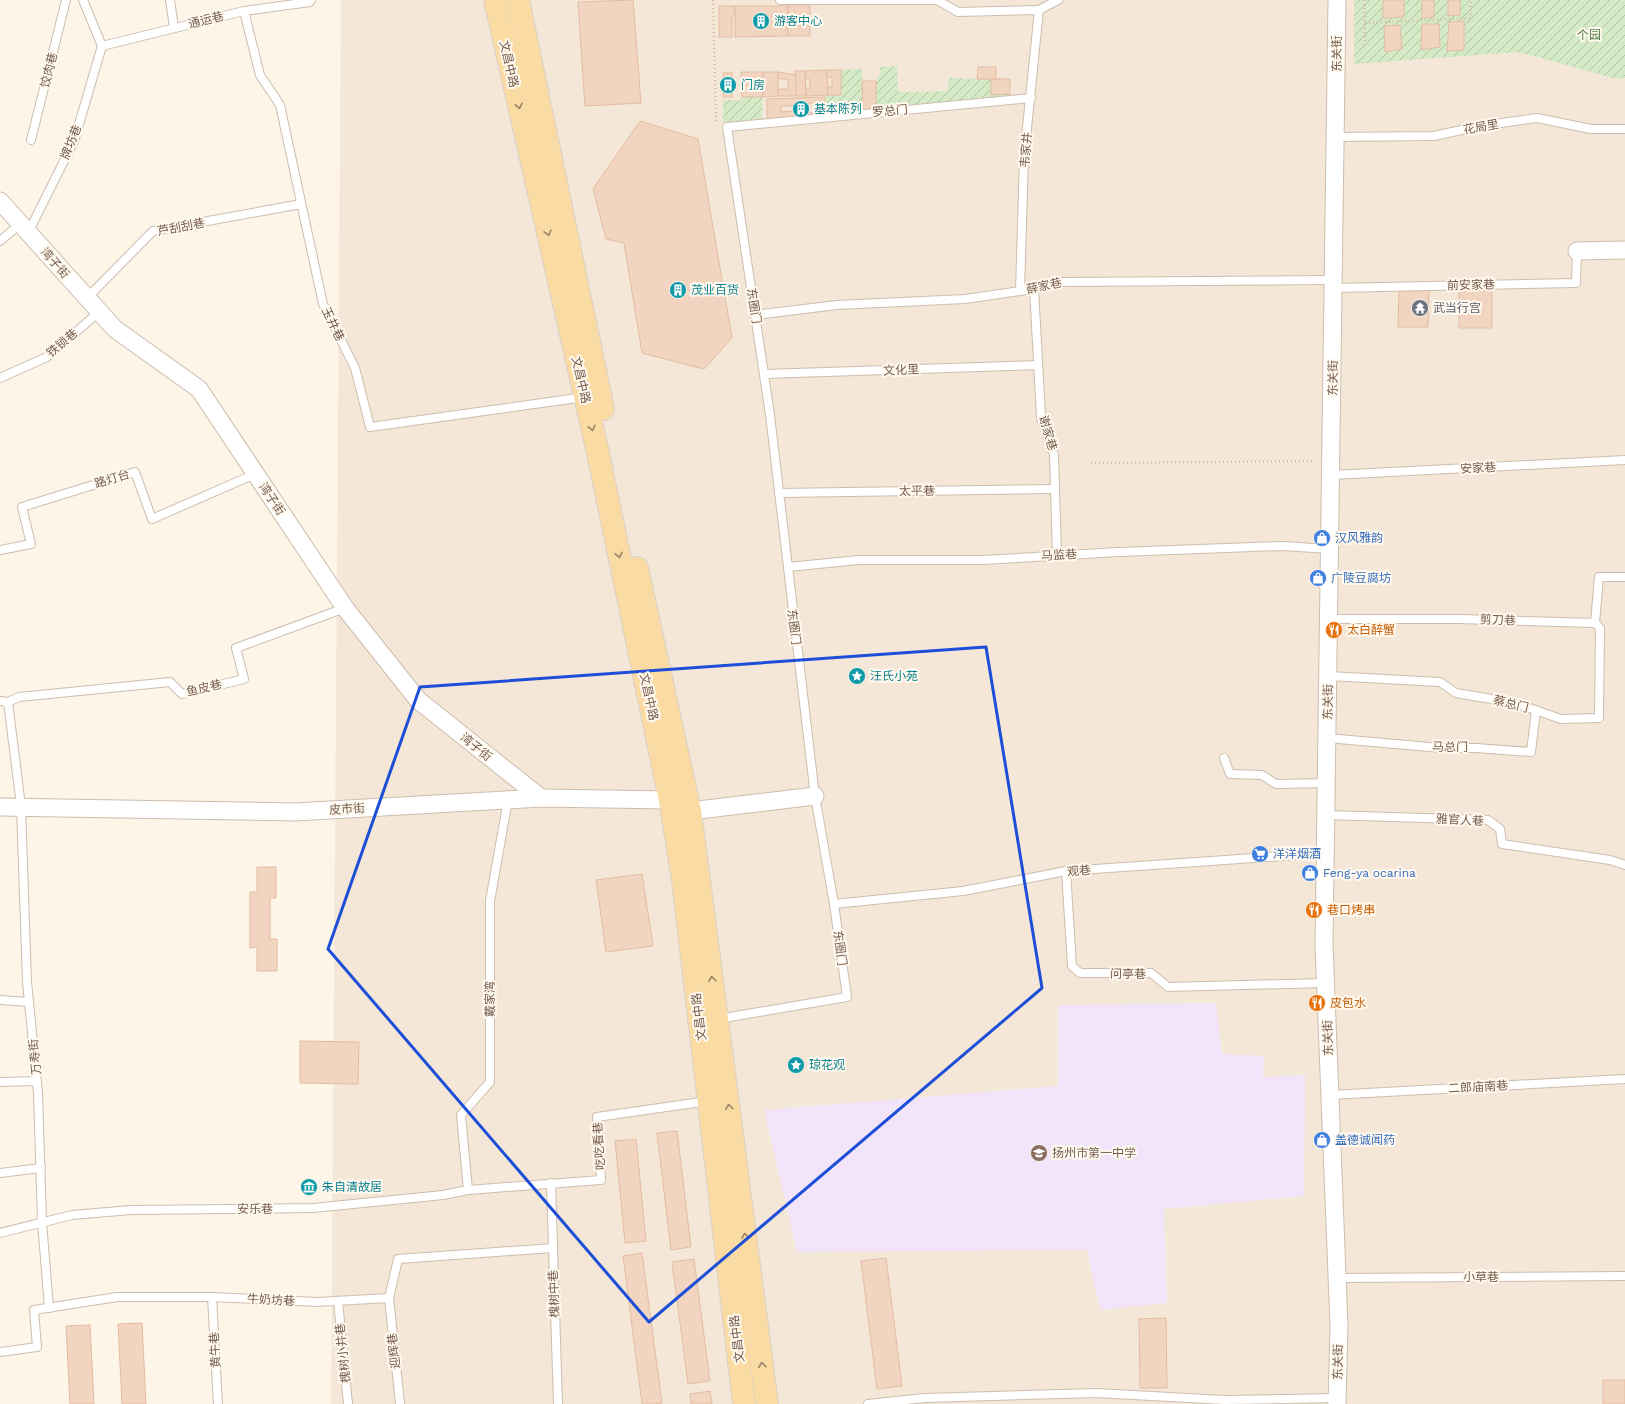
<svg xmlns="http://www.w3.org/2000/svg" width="1625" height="1404" font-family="'Work Sans','Noto Sans SC',sans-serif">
  <defs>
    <pattern id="garden-furrows" width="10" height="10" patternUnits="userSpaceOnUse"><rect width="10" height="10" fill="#d4eac6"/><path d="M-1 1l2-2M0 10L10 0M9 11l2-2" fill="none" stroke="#b1c1a3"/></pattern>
  </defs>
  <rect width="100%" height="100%" fill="#fcf5e8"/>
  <path fill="#f4e7d7" d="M341,0H1625V1404H331Z"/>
  <path fill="#f2e5f9" d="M1216,1003L1222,1054L1264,1056L1263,1077L1305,1075L1304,1196L1164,1209L1167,1303L1100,1310L1087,1250L797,1252L764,1110L1058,1086V1005Z"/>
  <g fill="url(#garden-furrows)">
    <path d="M1354,0H1625V78L1617,79L1519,52L1354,64Z"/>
    <path d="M897,66L898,92L948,91L949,78L991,79V95L1010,94V96L918,104L876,110V81H878V75H880V67Z"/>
    <path d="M862,69L863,110L826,115L825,95H841V70Z"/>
    <path d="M742,97H762V120L723,122V100H741Z"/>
  </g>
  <g fill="#f1d5c0" stroke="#e3bca1" fill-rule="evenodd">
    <path d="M633,0L641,103L585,106L578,2Z"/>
    <path d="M1383,0H1404V17L1383,18Z"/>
    <path d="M1422,0H1434V17L1422,18Z"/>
    <path d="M1448,0H1460V15L1448,16Z"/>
    <path d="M719,6H735V16H732V37H719Z"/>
    <path d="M735,6H788V36L735,37Z"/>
    <path d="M788,6H810V36H788L787,26H800V15H788Z"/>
    <path d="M1464,21V50L1447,51L1449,22Z"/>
    <path d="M1422,24H1439L1440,47L1421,50Z"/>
    <path d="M1400,25L1402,49L1385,52L1384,26Z"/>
    <path d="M978,67H996V79H977Z"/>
    <path d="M827,70L828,95L806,96V88H810V79L806,78L805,71Z"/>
    <path d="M827,70H841V95H828L827,87H832V77H827Z"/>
    <path d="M795,71H805L806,96H796Z"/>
    <path d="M741,72H763V80H752V89H763V97H742Z"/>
    <path d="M763,72H778V96L763,97Z"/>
    <path d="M778,72L796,75V96H778V89H788V79H778Z"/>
    <rect x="723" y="73" width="9" height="24"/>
    <path d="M991,79H1010V94L991,95Z"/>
    <path d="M862,81H876V110H863Z"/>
    <path d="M825,97L826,118L767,120V99ZM809,103H818V112L809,113ZM781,106H793L794,111L781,112Z"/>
    <path d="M640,121L698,139L732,338L704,369L642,353L624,243L606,239L593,189Z"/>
    <path d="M1399,289L1429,290L1428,327H1398Z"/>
    <path d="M1459,290L1492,291V328H1459Z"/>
    <path d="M257,867H276V898H270V939H277V971H257V947L250,948V892H257Z"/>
    <path d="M642,874L653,946L606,952L596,880Z"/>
    <path d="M300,1041L359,1042L358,1084L300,1083Z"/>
    <path d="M677,1131L691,1247L671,1250L657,1133Z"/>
    <path d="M636,1139L646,1241L625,1243L615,1141Z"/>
    <path d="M642,1253L662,1403L655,1404H642L623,1256Z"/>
    <path d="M886,1258L902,1386L877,1389L861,1261Z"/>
    <path d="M694,1259L710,1381L688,1384L672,1262Z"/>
    <path d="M1166,1318L1167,1388H1140L1139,1319Z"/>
    <path d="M142,1323L146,1404H122L118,1324Z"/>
    <path d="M90,1325L94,1404H70L66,1326Z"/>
    <rect x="1603" y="1380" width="22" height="24"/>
    <path d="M710,1391L712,1404H691L690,1394Z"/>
  </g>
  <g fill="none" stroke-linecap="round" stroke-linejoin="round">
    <g stroke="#cebdae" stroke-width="10">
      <g id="lane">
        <path d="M83,0L102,46"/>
        <path d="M170,0L174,28"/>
        <path d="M780,0H937L958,12L1039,10L1058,0"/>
        <path d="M244,11L260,75L280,105L323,304L355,368L370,427L585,397"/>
        <path d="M102,46L244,11L310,2L311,0"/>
        <path d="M1336,137L1434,136L1480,126L1537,118L1591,129H1625"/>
        <path d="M31,140L66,0"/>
        <path d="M28,233L74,141L102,46"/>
        <path d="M0,241L20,224"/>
        <path d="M1034,288L1041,417L1054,455L1057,555"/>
        <path d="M1334,288L1576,283L1577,251"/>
        <path d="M1020,291L1024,157L1039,10"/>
        <path d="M87,298L153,231L301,204"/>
        <path d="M755,315L837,305L965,299L1020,291L1062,282L1334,280"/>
        <path d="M764,374L1038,365"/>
        <path d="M0,378L47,357L99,312"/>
        <path d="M1332,475L1625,460"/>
        <path d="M779,493L1055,489"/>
        <path d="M0,550L31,544L22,507L135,472L152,519L255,474"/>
        <path d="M788,567L859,560H983L1119,552L1282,546L1330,549"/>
        <path d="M1330,619H1459L1595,623L1599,577H1625"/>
        <path d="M1329,676L1440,682L1456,693L1515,703L1561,719L1599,718L1600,628L1595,623"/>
        <path d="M0,701L8,702L19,697L170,682L182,694L244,679L236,648L345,608"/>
        <path d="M8,702L21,806L27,982L38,1093L42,1222L49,1308"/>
        <path d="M1327,738L1441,748H1476L1531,752L1536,710"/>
        <path d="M1224,758L1230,774L1262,775L1276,784L1327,783"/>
        <path d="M1326,815L1488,820L1500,829L1502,844L1610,860L1625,865"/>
        <path d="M1066,871L1072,966L1080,973H1151L1168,987L1325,983"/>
        <path d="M834,904L963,891L1066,871L1326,853"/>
        <path d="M0,1000L29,1002"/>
        <path d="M718,1019L847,997L834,904L815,796L770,415L727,127L1031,98"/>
        <path d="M0,1082L37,1081"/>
        <path d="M1330,1095L1625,1079"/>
        <path d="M0,1173L41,1168"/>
        <path d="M551,1183L558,1404"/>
        <path d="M468,1190L461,1115L490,1082V901L508,800"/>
        <path d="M0,1233L72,1215L131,1210L313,1208L443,1195L468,1190L601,1180L597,1117L708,1101"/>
        <path d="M1338,1278L1625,1276"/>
        <path d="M212,1297L218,1404"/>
        <path d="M389,1298L400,1404"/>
        <path d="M338,1301L348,1404"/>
        <path d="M0,1352L37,1347L34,1310L117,1297H212L317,1302L389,1298L398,1259L553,1248"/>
        <path d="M868,1404L924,1398L1096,1393L1225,1400L1338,1398"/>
      </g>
    </g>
    <g stroke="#cebdae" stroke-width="19">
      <g id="street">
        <path d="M1337,0L1324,945L1339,1326L1337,1404"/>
        <path d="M0,201L115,329L199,389L345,608L418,700L541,798"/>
        <path d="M1577,251L1625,250"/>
        <path d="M0,807L295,812L541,798L670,800L690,811L815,796"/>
      </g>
    </g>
    <g stroke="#d9d1cd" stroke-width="24">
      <g id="primary">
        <path d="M495,0L598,453L670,800L683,880L744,1404"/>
        <path d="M518,0L603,409"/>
        <path d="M637,568L690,811L767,1404"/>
      </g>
    </g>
    <g stroke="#d6b8a3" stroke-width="2.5" stroke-dasharray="1 3" stroke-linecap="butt">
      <path d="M713,0L716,120L718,121"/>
      <path d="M1364,0L1365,46"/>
      <path d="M1365,23L1470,18L1471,0"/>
      <path d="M1091,463L1315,461"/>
    </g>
    <use href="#lane" stroke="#fff" stroke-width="8"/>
    <use href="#street" stroke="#fff" stroke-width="17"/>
    <use href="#primary" stroke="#f9dba3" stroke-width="22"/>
  </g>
  <defs><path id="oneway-chevron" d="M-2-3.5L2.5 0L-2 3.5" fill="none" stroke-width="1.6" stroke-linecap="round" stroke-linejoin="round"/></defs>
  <g stroke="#9d8266">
    <use href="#oneway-chevron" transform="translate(519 106) rotate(77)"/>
    <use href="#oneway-chevron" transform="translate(548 233) rotate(77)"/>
    <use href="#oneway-chevron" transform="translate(592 428) rotate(77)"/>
    <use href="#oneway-chevron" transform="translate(619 555) rotate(78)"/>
    <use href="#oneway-chevron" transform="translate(712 979) rotate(-97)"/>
    <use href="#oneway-chevron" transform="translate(729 1107) rotate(-97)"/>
    <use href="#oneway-chevron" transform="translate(745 1236) rotate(-97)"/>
    <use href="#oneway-chevron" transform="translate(762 1365) rotate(-97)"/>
  </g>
  <path fill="none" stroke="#1d4ed8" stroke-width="3" stroke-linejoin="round" d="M986,647L1042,988L649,1322L328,949L420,687Z"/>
  <defs>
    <g id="building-disc" transform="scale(0.9)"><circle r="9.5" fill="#0f9aa8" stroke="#fff9ef"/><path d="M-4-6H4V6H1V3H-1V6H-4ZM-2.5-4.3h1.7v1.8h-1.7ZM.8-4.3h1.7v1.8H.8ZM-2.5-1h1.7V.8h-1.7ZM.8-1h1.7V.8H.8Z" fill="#fff"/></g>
    <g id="temple-disc" transform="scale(0.9)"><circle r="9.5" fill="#6b7280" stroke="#fff9ef"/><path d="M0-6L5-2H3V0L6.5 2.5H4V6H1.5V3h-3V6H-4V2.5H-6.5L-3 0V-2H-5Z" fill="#fff"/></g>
    <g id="shop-disc" transform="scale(0.9)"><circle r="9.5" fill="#3f7fe0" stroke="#fff9ef"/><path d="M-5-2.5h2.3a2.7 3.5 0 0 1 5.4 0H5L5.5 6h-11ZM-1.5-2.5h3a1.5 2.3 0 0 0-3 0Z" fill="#fff"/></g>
    <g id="restaurant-disc" transform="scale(0.9)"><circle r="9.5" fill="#e8710a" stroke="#fff9ef"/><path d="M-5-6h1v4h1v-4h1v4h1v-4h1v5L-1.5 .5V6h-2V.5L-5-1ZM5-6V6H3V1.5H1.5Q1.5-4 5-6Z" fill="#fff"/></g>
    <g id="sight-disc" transform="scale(0.9)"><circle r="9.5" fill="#0f9aa8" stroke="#fff9ef"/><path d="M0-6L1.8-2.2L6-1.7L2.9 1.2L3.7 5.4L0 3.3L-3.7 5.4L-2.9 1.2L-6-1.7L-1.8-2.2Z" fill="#fff"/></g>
    <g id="supermarket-disc" transform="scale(0.9)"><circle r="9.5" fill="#3f7fe0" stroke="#fff9ef"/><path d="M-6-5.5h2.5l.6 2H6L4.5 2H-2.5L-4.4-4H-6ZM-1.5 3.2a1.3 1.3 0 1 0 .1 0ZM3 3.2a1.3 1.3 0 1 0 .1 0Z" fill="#fff"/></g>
    <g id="school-disc" transform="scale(0.9)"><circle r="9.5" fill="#8d6e63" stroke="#fff9ef"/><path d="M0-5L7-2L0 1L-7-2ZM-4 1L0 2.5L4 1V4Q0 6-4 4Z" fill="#fff"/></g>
    <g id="museum-disc" transform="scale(0.9)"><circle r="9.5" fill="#0f9aa8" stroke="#fff9ef"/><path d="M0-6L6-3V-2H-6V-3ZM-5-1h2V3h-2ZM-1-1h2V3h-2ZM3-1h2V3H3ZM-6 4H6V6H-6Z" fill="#fff"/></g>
  </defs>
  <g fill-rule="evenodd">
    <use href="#building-disc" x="761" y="21"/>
    <use href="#building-disc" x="728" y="85"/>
    <use href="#building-disc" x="801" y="109"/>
    <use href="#building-disc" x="678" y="290"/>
    <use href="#temple-disc" x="1420" y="308"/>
    <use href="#shop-disc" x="1322" y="538"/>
    <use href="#shop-disc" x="1318" y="578"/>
    <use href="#restaurant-disc" x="1334" y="630"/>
    <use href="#sight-disc" x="857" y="676"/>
    <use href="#supermarket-disc" x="1260" y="854"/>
    <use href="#shop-disc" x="1310" y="873"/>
    <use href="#restaurant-disc" x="1314" y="910"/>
    <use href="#restaurant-disc" x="1317" y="1003"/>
    <use href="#sight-disc" x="796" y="1065"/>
    <use href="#shop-disc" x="1322" y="1140"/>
    <use href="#school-disc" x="1039" y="1153"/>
    <use href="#museum-disc" x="309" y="1187"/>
  </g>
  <g text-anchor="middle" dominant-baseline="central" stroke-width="4" stroke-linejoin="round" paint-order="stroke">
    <g font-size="12" fill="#765c4c" stroke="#fff9ef">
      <text transform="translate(206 20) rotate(-14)">通运巷</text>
      <text transform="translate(1337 54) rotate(-90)">东关街</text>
      <text transform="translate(509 64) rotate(77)">文昌中路</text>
      <text transform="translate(49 70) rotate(-76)">饺肉巷</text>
      <text transform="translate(890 111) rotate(-5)">罗总门</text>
      <text transform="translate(1481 127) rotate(-10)">花局里</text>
      <text transform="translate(71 142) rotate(-68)">牌坊巷</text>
      <text transform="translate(1026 150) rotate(-85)">韦家井</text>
      <text transform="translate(181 227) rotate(-11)">芦刮刮巷</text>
      <text transform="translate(55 263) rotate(48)">湾子街</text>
      <text transform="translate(1471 285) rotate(-1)">前安家巷</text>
      <text transform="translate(1044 286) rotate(-12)">薛家巷</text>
      <text transform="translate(754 306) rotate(81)">东圈门</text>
      <text transform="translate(333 324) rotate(64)">玉井巷</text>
      <text transform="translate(62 343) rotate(-40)">铁锁巷</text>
      <text transform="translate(901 370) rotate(-2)">文化里</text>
      <text transform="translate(1333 378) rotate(-89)">东关街</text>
      <text transform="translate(581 380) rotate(77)">文昌中路</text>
      <text transform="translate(1048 433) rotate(74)">谢家巷</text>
      <text transform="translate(1478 468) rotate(-3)">安家巷</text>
      <text transform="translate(112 479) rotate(-17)">路灯台</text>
      <text transform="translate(917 491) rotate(-1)">太平巷</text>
      <text transform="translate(272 499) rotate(56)">湾子街</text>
      <text transform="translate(1059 555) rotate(-3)">马监巷</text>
      <text transform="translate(1498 620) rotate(2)">剪刀巷</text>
      <text transform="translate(794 627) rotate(83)">东圈门</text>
      <text transform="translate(204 688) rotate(-13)">鱼皮巷</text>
      <text transform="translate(649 697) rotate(78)">文昌中路</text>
      <text transform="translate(1328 702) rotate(-89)">东关街</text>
      <text transform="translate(1511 704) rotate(14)">蔡总门</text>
      <text transform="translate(476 747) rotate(39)">湾子街</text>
      <text transform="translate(1450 747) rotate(1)">马总门</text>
      <text transform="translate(347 809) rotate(-3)">皮市街</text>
      <text transform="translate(1460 820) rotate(3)">雅官人巷</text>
      <text transform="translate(1079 871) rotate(-5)">观巷</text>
      <text transform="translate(840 948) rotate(82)">东圈门</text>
      <text transform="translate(1128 974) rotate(1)">问亭巷</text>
      <text transform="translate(490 999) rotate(-90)">戴家湾</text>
      <text transform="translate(699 1017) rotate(-97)">文昌中路</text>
      <text transform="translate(1328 1038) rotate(-92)">东关街</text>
      <text transform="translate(35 1057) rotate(-96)">万寿街</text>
      <text transform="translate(1478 1087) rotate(-3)">二郎庙南巷</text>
      <text transform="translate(599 1146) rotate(-94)">吃吃看巷</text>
      <text x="255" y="1209">安乐巷</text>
      <text x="1481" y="1277">小草巷</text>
      <text transform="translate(554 1294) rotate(-92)">槐树中巷</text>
      <text transform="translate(271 1300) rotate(3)">牛奶坊巷</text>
      <text transform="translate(737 1339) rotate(-97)">文昌中路</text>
      <text transform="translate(215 1350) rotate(-93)">黄牛巷</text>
      <text transform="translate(394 1351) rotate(-96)">迎辉巷</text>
      <text transform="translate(343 1353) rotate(-96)">槐树小井巷</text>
      <text transform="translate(1338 1362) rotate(-89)">东关街</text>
    </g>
    <g font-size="12" fill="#0d838f" stroke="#fff9ef" text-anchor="start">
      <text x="774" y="21">游客中心</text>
      <text x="741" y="85">门房</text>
      <text x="814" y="109">基本陈列</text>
      <text x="691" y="290">茂业百货</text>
      <text x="870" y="676">汪氏小苑</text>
      <text x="809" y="1065">琼花观</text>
      <text x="322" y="1187">朱自清故居</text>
    </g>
    <g font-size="12" fill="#547b44" stroke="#fff9ef">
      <text x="1589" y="35">个园</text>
    </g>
    <g font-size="12" fill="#5b616d" stroke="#fff9ef" text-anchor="start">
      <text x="1433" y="308">武当行宫</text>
    </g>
    <g font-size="12" fill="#366cbe" stroke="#fff9ef" text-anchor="start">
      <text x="1335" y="538">汉风雅韵</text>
      <text x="1331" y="578">广陵豆腐坊</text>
      <text x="1273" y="854">洋洋烟酒</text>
      <text x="1323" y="873">Feng-ya ocarina</text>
      <text x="1335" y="1140">盖德诚闻药</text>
    </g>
    <g font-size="12" fill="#c56008" stroke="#fff9ef" text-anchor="start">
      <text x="1347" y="630">太白醉蟹</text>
      <text x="1327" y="910">巷口烤串</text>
      <text x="1330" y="1003">皮包水</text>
    </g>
    <g font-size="12" fill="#785e54" stroke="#fff9ef" text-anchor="start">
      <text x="1052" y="1153">扬州市第一中学</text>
    </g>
  </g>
</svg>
